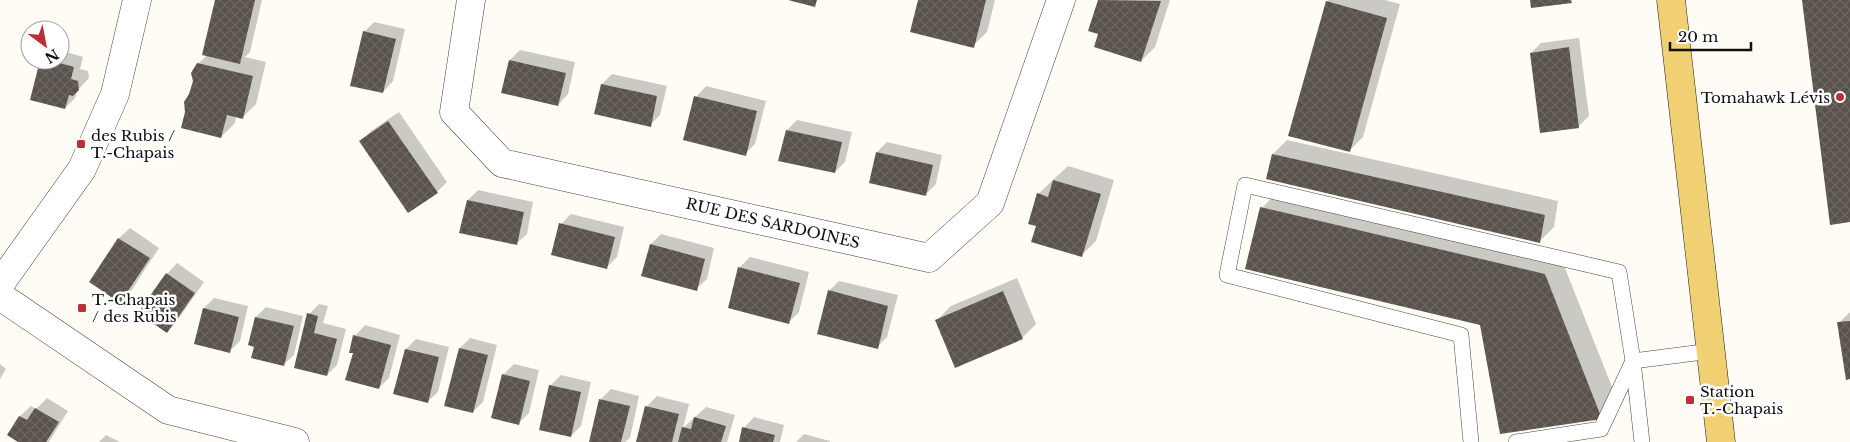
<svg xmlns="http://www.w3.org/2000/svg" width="1850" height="442" font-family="'Libre Baskerville',serif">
  <defs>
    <pattern id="building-cross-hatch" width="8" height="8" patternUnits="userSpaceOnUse" patternTransform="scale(1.25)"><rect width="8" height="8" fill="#59524d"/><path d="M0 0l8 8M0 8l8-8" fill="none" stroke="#6c6662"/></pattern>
  </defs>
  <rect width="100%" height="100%" fill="#fefcf5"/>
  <g fill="#0003">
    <path d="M216,0H262L250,52L245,57L266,62L256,104L242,118L236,116L235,123L221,137L190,95L198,64L207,55Z"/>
    <path d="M920,0H995L987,32L973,46Z"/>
    <path d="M1099,0H1170L1155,47L1141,61L1099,33L1089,30Z"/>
    <path d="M1328,0H1385L1400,4L1363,137L1349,151L1327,2Z"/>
    <path d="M374,22L405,29L393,81L383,92L364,32Z"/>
    <path d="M1579,38L1589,116L1579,126L1542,131L1531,53L1541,43Z"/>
    <path d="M60,50L83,57L80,69L88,71L89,78L77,91L75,98L65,108L41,60H60Z"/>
    <path d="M520,50L575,62L568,94L558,105L510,60Z"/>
    <path d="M612,74L667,86L660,115L650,125L602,84Z"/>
    <path d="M706,86L766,101L755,144L745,154L696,97Z"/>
    <path d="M399,112L447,182L437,192L361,141L371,131Z"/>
    <path d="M797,120L852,132L845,162L835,172L787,130Z"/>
    <path d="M1287,140L1558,201L1554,227L1540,241L1273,154Z"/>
    <path d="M887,142L942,155L936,184L926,194L877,152Z"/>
    <path d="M1068,166L1114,180L1096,241L1082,255L1038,226V194Z"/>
    <path d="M478,190L533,202L527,234L516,244L468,200Z"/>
    <path d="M1278,191L1561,258L1618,402L1602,418L1482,323L1262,208Z"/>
    <path d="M571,214L624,227L617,257L607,267L561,224Z"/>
    <path d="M130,228L159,248L131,291L120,301L91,281L119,238Z"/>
    <path d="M661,234L714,248L707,279L696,289L651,244Z"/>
    <path d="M750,257L809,272L799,312L789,322L729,307L740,267Z"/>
    <path d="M177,263L204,282L177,321L167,332V274Z"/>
    <path d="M1017,278L1036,324L1022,338L937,320L951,306Z"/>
    <path d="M839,281L898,295L887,337L877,347L829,291Z"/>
    <path d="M214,298L248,306L240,341L230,351L204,308Z"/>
    <path d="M319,304L328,306L323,323L346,329L337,365L327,375L295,367L309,314Z"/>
    <path d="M266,307L303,316L294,355L283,365L255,346L256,317Z"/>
    <path d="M1850,312V378L1839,323Z"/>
    <path d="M365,325L400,335L389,378L379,388L354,351L355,336Z"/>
    <path d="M470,338L497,345L483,402L473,412L460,348Z"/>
    <path d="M416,339L449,347L438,392L427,402L395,393L406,349Z"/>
    <path d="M0,364L6,369L0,379Z"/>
    <path d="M514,364L539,370L529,413L518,424L503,375Z"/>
    <path d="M561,375L591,382L581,426L571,436L550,386Z"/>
    <path d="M611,389L639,396L630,438L625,442H591L601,399Z"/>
    <path d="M657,396L689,404L683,428L706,407L735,415L727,442H637L646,407Z"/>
    <path d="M47,398L68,411L49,442H20L9,435L20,416L31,406L36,409Z"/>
    <path d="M754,417L784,425L780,442H740L744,428Z"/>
    <path d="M804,434L830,441V442H796Z"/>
    <path d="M106,435L120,442H99Z"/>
  </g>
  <g fill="url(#building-cross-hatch)">
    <path d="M215,0H255L240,64L202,55Z"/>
    <path d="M788,0H817L815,7Z"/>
    <path d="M918,0H986L974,48L910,32Z"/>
    <path d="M1098,0L1161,1L1141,62L1094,47L1098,34L1088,31Z"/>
    <path d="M1530,0H1571L1572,3L1531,8Z"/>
    <path d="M1802,0H1850V222L1830,225Z"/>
    <path d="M1326,1L1387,18L1350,152L1288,136Z"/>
    <path d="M363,31L396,39L383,93L350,86Z"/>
    <path d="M1569,47L1579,128L1540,133L1530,53Z"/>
    <path d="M40,60H49L74,67L71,79L78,81L79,90L73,96L69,95L65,109L30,100Z"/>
    <path d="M509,60L566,73L558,106L501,93Z"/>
    <path d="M197,63L253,76L243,119L227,115L221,138L181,128L185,112L184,102L189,94L193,81L191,73Z"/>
    <path d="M601,84L657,96L651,127L594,114Z"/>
    <path d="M694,96L757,111L746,156L683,140Z"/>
    <path d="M388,121L438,193L408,213L359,141Z"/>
    <path d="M786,130L842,142L835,173L778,161Z"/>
    <path d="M876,152L933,165L926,196L869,183Z"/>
    <path d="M1272,154L1545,215L1540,243L1266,179Z"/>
    <path d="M1053,180L1101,194L1082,257L1031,242L1036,226L1028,224L1037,193L1048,197Z"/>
    <path d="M467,200L524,212L517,245L459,233Z"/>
    <path d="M1260,207L1545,274L1602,419L1500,434L1480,325L1245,269Z"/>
    <path d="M559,223L615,237L607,269L551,255Z"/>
    <path d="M118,238L150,258L120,303L89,282Z"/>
    <path d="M650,244L705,259L697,291L641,276Z"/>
    <path d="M738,267L800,283L789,324L728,308Z"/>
    <path d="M166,273L195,293L167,333L138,313Z"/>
    <path d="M828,290L888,306L878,349L817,334Z"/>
    <path d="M1003,291L1023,339L955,368L935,320Z"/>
    <path d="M203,308L239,317L230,353L194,344Z"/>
    <path d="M307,313L318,316L314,333L337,339L327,376L294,368Z"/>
    <path d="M255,317L294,326L284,366L251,358L254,347L248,345Z"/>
    <path d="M1850,321V379L1846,380L1837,322Z"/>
    <path d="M353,335L391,345L379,389L345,380L353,353H349Z"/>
    <path d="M459,348L488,355L473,413L444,406Z"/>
    <path d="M405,349L439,357L428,403L393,394Z"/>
    <path d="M502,374L530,381L519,425L491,418Z"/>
    <path d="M549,385L581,392L571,437L539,430Z"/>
    <path d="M599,399L630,406L621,442H589Z"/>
    <path d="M645,406L679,414L672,442H636Z"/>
    <path d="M35,408L59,422L46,442H18L7,435L19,416L27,420Z"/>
    <path d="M694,417L726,426L721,442H678L682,427L691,429Z"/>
    <path d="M742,427L775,435L773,442H739Z"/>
  </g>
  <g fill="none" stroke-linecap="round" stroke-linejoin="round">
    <g stroke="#434343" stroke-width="16">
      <g id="lane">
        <path d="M1633,361L1711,351"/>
        <path d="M1471,442L1461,335L1227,275L1245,185L1619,272L1633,361L1642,442"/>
        <path d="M1516,442L1601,429L1633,361"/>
      </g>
    </g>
    <g stroke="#434343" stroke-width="29">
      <g id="street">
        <path d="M471,0L454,112L502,163L929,258L990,203L1061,0"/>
        <path d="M0,284L82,169L115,94L137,0"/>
        <path d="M0,296L168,410L295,442"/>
      </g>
    </g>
    <g stroke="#212121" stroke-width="29">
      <path id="primary" d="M1671,0L1721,442"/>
    </g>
    <use href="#lane" stroke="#fff" stroke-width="15"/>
    <use href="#street" stroke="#fff" stroke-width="28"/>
    <use href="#primary" stroke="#f0d073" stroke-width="28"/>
  </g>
  <g fill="#b93038" stroke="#fff" stroke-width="2">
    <circle cx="1840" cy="97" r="5"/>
    <rect x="76" y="139" width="10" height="10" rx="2.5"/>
    <rect x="77" y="303" width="10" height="10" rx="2.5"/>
    <rect x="1685" y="395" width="10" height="10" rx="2.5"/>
  </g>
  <g text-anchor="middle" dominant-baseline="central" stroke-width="5" stroke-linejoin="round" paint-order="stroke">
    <g font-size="15" fill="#101010" stroke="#fff" text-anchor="start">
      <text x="1830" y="97" text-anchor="end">Tomahawk Lévis</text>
      <text x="91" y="135">des Rubis /<tspan x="91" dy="17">T.-Chapais</tspan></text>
      <text x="92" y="299">T.-Chapais<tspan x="92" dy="17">/ des Rubis</tspan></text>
      <text x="1700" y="391">Station<tspan x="1700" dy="17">T.-Chapais</tspan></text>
    </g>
    <g font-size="15" fill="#101010" stroke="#fff">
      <text transform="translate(773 223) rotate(13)">RUE DES SARDOINES</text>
    </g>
  </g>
  <g transform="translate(45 45) rotate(148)"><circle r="24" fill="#ffffff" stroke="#9f9f9f"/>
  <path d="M0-4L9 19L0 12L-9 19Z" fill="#b93038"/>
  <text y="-8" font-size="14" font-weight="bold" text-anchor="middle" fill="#101010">N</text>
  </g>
  <path d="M1670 42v8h81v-8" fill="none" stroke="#101010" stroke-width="2.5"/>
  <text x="1678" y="42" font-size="15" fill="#101010" stroke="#ffffff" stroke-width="4" paint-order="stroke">20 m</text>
</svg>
